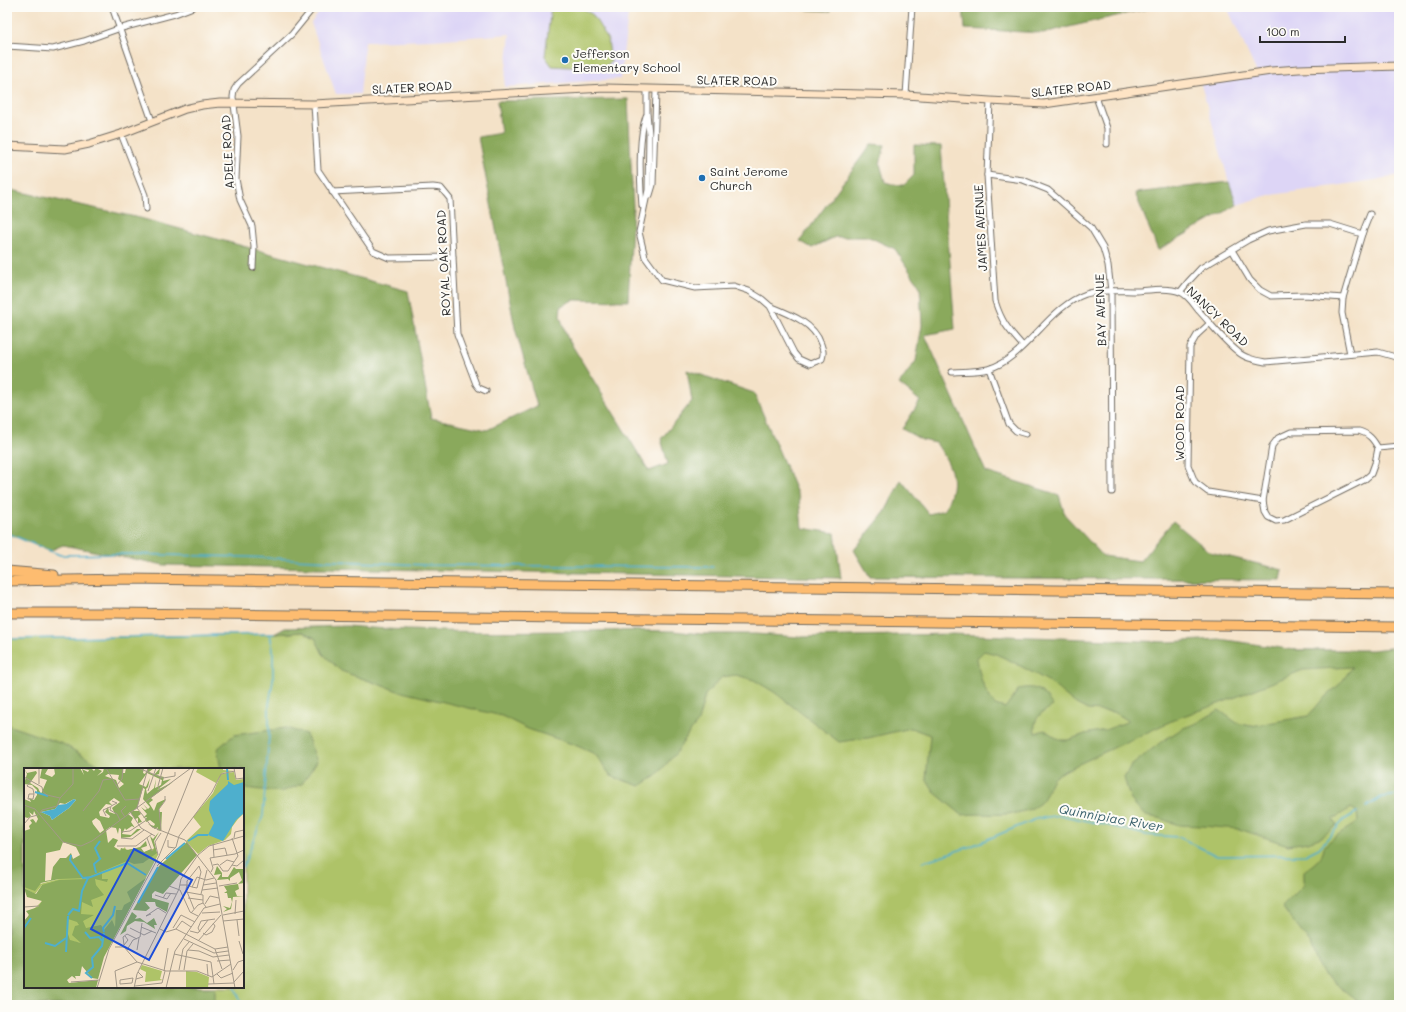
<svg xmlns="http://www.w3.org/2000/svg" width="1406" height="1012" font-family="Mali,sans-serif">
  <rect width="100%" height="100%" fill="#fdfcf7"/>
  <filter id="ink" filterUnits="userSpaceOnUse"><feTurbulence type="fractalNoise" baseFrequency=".025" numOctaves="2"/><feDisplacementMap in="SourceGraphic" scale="8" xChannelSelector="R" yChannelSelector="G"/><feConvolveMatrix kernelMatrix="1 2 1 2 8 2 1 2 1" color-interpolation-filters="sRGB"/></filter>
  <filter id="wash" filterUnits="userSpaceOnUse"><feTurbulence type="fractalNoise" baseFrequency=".012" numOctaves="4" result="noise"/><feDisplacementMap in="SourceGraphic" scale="16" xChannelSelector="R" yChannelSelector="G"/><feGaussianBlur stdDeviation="0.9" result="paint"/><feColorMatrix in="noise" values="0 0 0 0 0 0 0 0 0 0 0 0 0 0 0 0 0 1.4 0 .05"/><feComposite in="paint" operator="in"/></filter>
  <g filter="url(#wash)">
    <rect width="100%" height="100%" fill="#f4e2c8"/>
    <g fill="#ddd5f6">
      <path d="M323,7H629L620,79L504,87L510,34L433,40L365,42L360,94H336L311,23Z"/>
      <path d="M1227,7H1399V175L1375,180L1265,196L1237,205L1229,182L1200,81L1257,73Z"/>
    </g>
    <g fill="#aec368" stroke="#6c774a" fill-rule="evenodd">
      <path d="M551,7H581L593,15L608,40L611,62L602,69L552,66L545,56Z"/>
      <path d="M303,632L315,638L1399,651V1005H13L7,996V639L274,634ZM25,769H243V987H25Z"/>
    </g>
    <g fill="#8aa95c" stroke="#5a6a44" fill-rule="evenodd">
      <path d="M757,7H831V11Z"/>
      <path d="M963,7H1155L1043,33L965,29Z"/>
      <path d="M628,99L633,207L628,301L573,300L561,306L560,316L567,337L649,471L668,464L661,439L692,401L687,370L754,393L799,498L802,528L835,533L841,578L164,565L63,545L49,551L7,533V189L140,218L408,291L431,418L487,430L537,406L515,328L478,137L501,133L497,101Z"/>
      <path d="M871,144L885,145L880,164L885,182L896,185H904L914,175V145L941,146L955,329L925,335L986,472L1059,495L1065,515L1103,556L1140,561L1173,521L1210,552L1283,570L1281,580L870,577L854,550L885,512L901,480L929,514L944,510C959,482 953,468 936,443L922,440L902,429L920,401L899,384L916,361L922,325L920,287L895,249L869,237H835L812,248L800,241Z"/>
      <path d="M1229,182L1237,205L1158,250L1135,193Z"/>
      <path d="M347,626C455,636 565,629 673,631L702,634H755L800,637L951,634L1167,642L1219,639L1295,650H1372L1399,647V1005H1363L1324,975L1317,963L1310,943L1282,907L1304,885V871C1312,865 1324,858 1324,847C1335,834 1346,831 1358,821L1357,812L1351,808L1333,819L1334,822L1337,825L1322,837L1308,842L1288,845L1239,829L1202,826L1179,825L1158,818L1145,816L1131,800L1124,778L1131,766L1161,742L1183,728L1195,724L1219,710L1237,723L1251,726L1308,716L1324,698L1341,683L1352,667L1303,670L1221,703L1180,717L1068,769C1063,772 1056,775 1053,779C1048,786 1046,798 1040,803C1019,820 986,812 962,815L934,792L926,779L930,735L911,728L868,738L839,742L774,692L754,680L736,675L722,677L705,695L698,722L689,733L676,753L656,776L640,786L611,776L595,754L575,745L528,729L502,716L398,691L341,671L323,654L315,638L303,632L274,634L285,628ZM984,651L996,654L1011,661L1048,681L1076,704L1088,710L1114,712L1129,721L1105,730L1085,734L1068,740H1059L1045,730L1035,733C1033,717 1041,713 1053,706C1042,691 1038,685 1019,689L1005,708L995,705C983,688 980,679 977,658Z"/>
      <path d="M7,725L63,744L106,769H25V987H215V1003L217,1005H7Z"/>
      <path d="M286,728L306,734L317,761L302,784L281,792L243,788V769H221L217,749L234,735Z"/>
    </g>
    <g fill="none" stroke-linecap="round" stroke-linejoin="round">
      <g stroke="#4eafcd" stroke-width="1.5">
        <path d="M7,533L60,555L125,554L247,557L426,565L713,567"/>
        <path d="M7,639L274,634"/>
        <path d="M1366,807L1382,797L1399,795"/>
        <path d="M922,862L969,847L1036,819L1060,815L1106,825L1147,835L1179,837L1217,856L1305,855L1319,848L1344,820L1357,812"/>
        <path d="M243,867L263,816L269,735V705L273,680V650L270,634"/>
        <path d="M235,987L242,1005"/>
      </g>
    </g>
  </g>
  <g filter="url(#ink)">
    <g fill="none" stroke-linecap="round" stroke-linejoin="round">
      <g stroke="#716b62" stroke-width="7">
        <g id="minor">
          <path d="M112,7L152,121"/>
          <path d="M7,46L53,49L84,41L118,29L175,14L193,7"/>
          <path d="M647,90V113L649,134L648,190L639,232L645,257L662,280L695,288L734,286L749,291L762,299L770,306L794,353L799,359L810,364L822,359C824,353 823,350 821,344C814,323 790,314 770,306"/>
          <path d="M906,95L912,7"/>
          <path d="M1096,97L1107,128V144"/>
          <path d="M990,101L987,175L995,301C1002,323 1008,329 1023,346"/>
          <path d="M314,104L318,170L373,251L389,258L453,257"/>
          <path d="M121,134L145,195L146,209"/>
          <path d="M987,175L1023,180L1048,190L1091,228L1103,248L1108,265L1111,291L1112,492"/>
          <path d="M332,192L433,187L441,188L450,199L457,334L476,384L479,388L486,391"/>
          <path d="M650,195L653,185L656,90"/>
          <path d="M642,206C640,181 638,139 646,116"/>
          <path d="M1232,250L1250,280L1260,290L1271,296L1305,295L1343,298"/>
          <path d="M253,268L254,247L252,226L240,200L236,179L238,136L233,97L234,90L238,84L292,34L314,7"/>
          <path d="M1180,292L1188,282L1201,268L1248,240L1268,231L1306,224H1330L1362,234"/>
          <path d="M1210,323L1197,335L1190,347L1188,465L1195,482L1208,492L1263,501"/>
          <path d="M1350,354L1342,313L1343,298L1362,234L1370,214"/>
          <path d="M989,369L1009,424L1016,431L1026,434"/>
          <path d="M952,372C963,371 976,372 988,369C1025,359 1048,307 1086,294C1102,289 1121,291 1137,291C1150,290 1168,287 1180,292C1188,295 1194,305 1199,311C1211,324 1223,340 1237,351C1244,358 1255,360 1265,362L1378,352L1399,358"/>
          <path d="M1359,431C1369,434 1373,439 1378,448L1375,463L1371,474L1364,480L1284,520L1276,521L1268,517L1265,512L1263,501L1272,446L1278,438L1291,432Z"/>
          <path d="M1378,448L1399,446"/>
        </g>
      </g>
      <g stroke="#716b62" stroke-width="9">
        <path id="secondary" d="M7,146L65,149L89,144L121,134L185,109L202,105L220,103L314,104L605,88L906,95L990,101L1044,104L1271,71L1299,69L1399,66"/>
      </g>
      <g stroke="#716b62" stroke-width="11">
        <g id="motorway">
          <path d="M7,571L54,575"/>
          <path d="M7,581L126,579L1399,594"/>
          <path d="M7,613H112L1399,627"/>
        </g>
      </g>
      <use href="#minor" stroke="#fff" stroke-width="5"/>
      <use href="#secondary" stroke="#fee4c5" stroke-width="7"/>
      <use href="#motorway" stroke="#fdbc6f" stroke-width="9"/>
    </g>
  </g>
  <g fill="#1f6fb2" stroke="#fdfcf7" stroke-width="1.5">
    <circle cx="565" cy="60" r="4"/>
    <circle cx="702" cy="178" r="4"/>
  </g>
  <g text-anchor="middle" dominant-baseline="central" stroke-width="4" stroke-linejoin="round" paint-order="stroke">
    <g font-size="12" fill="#2b2b2b" stroke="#fdfcf7" text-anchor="start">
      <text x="573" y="53">Jefferson<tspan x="573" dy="14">Elementary School</tspan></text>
      <text x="710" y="171">Saint Jerome<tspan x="710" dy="14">Church</tspan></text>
    </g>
    <g font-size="12" fill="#2b2b2b" stroke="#fdfcf7">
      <text transform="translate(737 80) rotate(1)">SLATER ROAD</text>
      <text transform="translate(412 87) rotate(-3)">SLATER ROAD</text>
      <text transform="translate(1071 88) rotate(-6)">SLATER ROAD</text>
      <text transform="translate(227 152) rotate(-93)">ADELE ROAD</text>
      <text transform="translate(980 228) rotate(-93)">JAMES AVENUE</text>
      <text transform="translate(443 263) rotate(-93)">ROYAL OAK ROAD</text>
      <text transform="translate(1100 310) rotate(-92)">BAY AVENUE</text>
      <text transform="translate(1218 316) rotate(44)">NANCY ROAD</text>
      <text transform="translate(1179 423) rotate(-90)">WOOD ROAD</text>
    </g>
    <g font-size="13" font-style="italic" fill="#39606c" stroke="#fdfcf7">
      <text transform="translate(1111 817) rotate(10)">Quinnipiac River</text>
    </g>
  </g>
  <g transform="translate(24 768)">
    <rect width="220" height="220" fill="#f4e2c8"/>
    <path d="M174,0H199V2L210,3L198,5L192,15L172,4ZM210,4L212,12L220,11V45L214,51L208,59L207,66L201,72L184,78L174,86L162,73L177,59L169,49L189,25L197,6ZM82,74L97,83L101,79L102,82L116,80L119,85L131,80L134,87L84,181L0,163L5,146L18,133V117L11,126L0,120V109L16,116L35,111ZM118,197L138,203L136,211L139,212L121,214L122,204L116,201ZM162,203L173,204L185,209L184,220H162Z" fill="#aec368"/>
    <path d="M0,0L3,5L12,3L13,5L6,15L14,20L17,26L23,12L16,10L18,0L24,1L21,6L28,9L31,6L30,0H56L60,7L58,1L64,4L65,2L59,1H68L70,3L72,0L78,3L73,8L79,4L80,0H87L85,3L87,0H99V5H101L102,0H120L119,5L121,6L124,0H130L125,4L130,7L136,0L135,6L132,7L140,9L139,13L147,11L133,22L149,14L127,30L129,32L125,35L130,43L133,35L142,31L135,41V44H138L137,63L133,62L134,59L131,61L124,56L130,58L131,56L126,52L122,54L121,52L123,49L119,50L123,46L117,39L121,42L123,41L119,36L124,41L126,39L119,31L121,21L119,20L113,40L109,43H115L117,46L114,48L118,54L114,55V50L111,51L106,44L104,46L109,50L107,54L111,60L108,58L102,62L101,60L98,66L107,67L113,61H117L106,69L97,70V61L95,60L94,66L92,60L86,59L82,62L84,75L89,70L94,72L90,79L96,83L97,80L104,82L116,79L122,73L123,78L117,80L120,84L127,81L129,83L130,80L126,68L129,71L135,64L130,73L133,85L119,95L110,96L103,93L62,110L35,111L17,115L11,123L0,119V63L6,61L5,58L8,55L6,52L9,51L12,55L14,51L10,43L9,47L5,44L7,48L4,50L0,49V31L7,34L5,30L10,32L13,27V22L8,17L0,16L3,6ZM123,5L138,12L137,17L131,20L132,11L130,20L123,26L122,21L124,19L126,10L122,19L115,16ZM84,6L95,7L94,11L100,16L95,20L92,12L81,8ZM90,30L96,34L88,40L91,46L85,44L84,39L81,44L86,48L85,50L76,48L75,44L82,36L88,37L85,34ZM50,31L52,32L45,40L28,52L26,48L17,44L31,41L36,35L41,36ZM72,50L76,53L80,62L76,65L69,56L68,53ZM39,74L52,79L56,87L49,91L47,85L42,90H36L29,99L27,112L21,113L22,85L36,82ZM163,74L173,87L139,126L131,123L128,126V130L145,135L143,144L132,138L131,134H121L126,140L122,143L109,142L135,98ZM193,98L198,105V109H204L210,99L212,101H220V115L214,116L215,121L211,123L213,128H220L209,129L207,141L199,144L203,141L199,138L206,140L208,134L207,130H204L203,125H200L203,123L200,118L214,116L218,112L215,104L206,110V113L204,111L193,112L197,106L190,107ZM78,104V111H84L83,114L71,111L72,117L80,127L67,132L69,139L58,134L57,146L70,147L59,153L62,160L77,157L80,162L88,152L91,159L92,142H98L100,137L107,133L103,124L122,110L80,189L74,211L68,210L58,198L56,208H51L52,211L48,208L43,212L45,215L74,212L72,220H0V153L5,147L2,143L14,139L18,133L3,129L0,120L12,126L18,117L35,112L63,111ZM44,151L53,154L55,157L51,158L48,167L57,175L46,172L43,163ZM108,144L113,148L111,151L116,150L123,155L130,150L133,157H130L131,161L120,154L111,153L103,158L102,163L96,167Z" fill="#8aa95c" fill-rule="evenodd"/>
    <path d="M204,13L210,17L220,14V45L212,52L199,73L184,67L190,55L185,42L186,33L204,16ZM50,31L52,32L45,40L28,52L26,48L17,44L31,41L34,37L42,36Z" fill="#4eafcd"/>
    <path fill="none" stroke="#4eafcd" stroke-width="2" d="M203,0L204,12M11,24L24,28M76,73L71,80L76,91M164,73L174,67H184M47,87L46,92L59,110L67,109M142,91L161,75M72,105L70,96L77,90M114,135L134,99M44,147L49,141L55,143L58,123L64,110L103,95L122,107M0,160L7,150M61,164L66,170L75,169L78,173M80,164L79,160L89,147L91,138M21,175L31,178L42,170M42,184L44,148M68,210L62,205L69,199L68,190L78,178L80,165"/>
    <path fill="none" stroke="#a49989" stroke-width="1" d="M82,0L101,32L115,31M114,0L139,10L151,8V4M124,0L113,40L128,59L161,72L192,112L211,220M210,0L212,11L220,10M0,9L18,19L19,24L23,27L36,30M7,13L3,18L9,21L10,26H5L4,31H9L10,26M15,16V0M92,18L98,11L99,0M136,22L134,18L139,0M124,23L132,0M88,33L93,35L87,38L86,42L93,46L96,52M0,37L11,41L39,74L57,78L68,73L167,0M59,43L75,23L79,12L87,11M16,45L18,42L33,38L36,30L49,16V0M107,45L117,60L131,68M82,48L79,42L86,39M101,49L97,43L102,38M0,56L6,49L14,47M137,62L135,41L141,33V28M97,64L106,63L121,53M155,68L188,24L197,6L211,3M97,70L108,71L120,62M123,70L128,83M210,70L211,64L220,62M144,72V79L151,80M189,76L190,89M93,78H112L128,66M189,82L201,80L203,87M134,87L131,74L137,65M174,87L185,78L220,68M189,97L194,96L199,103H204L214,88L208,70M196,97L203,92L210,94M208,97L213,98L220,92M133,98L152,79L155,68M187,104L189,100L186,90L211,86L220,82M156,117H163L168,119L173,120L177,104L175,98L163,113V117L162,121L170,141M179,117L192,115M145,118L156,122L166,144L174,148M195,118L213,115M168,119L173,109L182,112L190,110M178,122L194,120M162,124L179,127V135M177,126L183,102M131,127L143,131L147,125M139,130L142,125L152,126M164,130L179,132M181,136L186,128L195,130M0,139L15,138M167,145L174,137L179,135L182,139M178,145L196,144M127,146L122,148L134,140L142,145M211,146L212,132M199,147L220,143M213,152L215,168M199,153L220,151M117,159L132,165M106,160L120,167L128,163M149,160L157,147L171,154M136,161L142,164L152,161L191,181L204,179M152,161L158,153L167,159M166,163L174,165L184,152L191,151M176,164L174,160L177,153L184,152M179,165L182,167L188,164L191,158L189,155M101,168L104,172L100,177L99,169L103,166L113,171M160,171L190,185L204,183M174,173L197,147M215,173L219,186M91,179H100L113,194L142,203H173L188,209L207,196M191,181L198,201M103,182L109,172L116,169L118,155M113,182L115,170M164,182L175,183L189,189L205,187M150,186L187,194L190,216M193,193L206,192M183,196L184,208M155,202L159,181L165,174M160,202L163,183L169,176M209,202L214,194L220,192M140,203L144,180M193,206L197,210L209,205M109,210L108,215L96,216V212ZM112,211L119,209L114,204M47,214L75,212M210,214L220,203M184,216L210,215M111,218L138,215L141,203M73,220L85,181L135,88L170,0M93,220L91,203L113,194M110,220L113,206L155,121L157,111L174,87M142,220L151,183L180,140L196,136"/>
    <path fill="#1d4ed8" fill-opacity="0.15" stroke="#1d4ed8" stroke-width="2" d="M110,81L168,112L125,192L67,161Z"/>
    <rect width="220" height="220" fill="none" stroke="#2b2b2b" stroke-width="2"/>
  </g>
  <rect width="1406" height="1012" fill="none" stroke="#fdfcf7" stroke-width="24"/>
  <path d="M1260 36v6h85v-6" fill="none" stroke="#2b2b2b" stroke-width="2"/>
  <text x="1266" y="36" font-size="12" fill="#2b2b2b" stroke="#fdfcf7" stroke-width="3" paint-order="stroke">100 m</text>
</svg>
